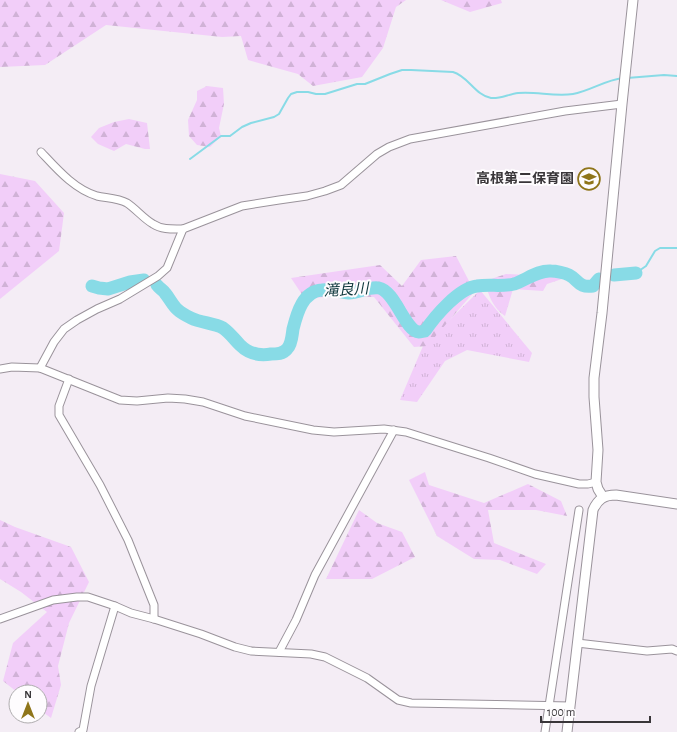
<svg xmlns="http://www.w3.org/2000/svg" width="677" height="732" font-family="'Alegreya Sans','Noto Sans JP',sans-serif">
  <defs>
    <pattern id="grass-tufts" width="24" height="20" patternUnits="userSpaceOnUse"><rect width="24" height="20" fill="#f2cef9"/><path d="M3 7l-1-3M5 7V3M7 7l1-3M15 17l-1-3M17 17v-4M19 17l1-3" fill="none" stroke="#d0b2d6"/></pattern>
    <pattern id="forest-firs" width="22" height="20" patternUnits="userSpaceOnUse"><rect width="22" height="20" fill="#f2cef9"/><path d="M5 1l3.5 6h-7zM16 11l3.5 6h-7z" fill="#d0b2d6"/></pattern>
  </defs>
  <rect width="100%" height="100%" fill="#f4edf5"/>
  <path fill="url(#grass-tufts)" d="M480,290L532,353L529,362L467,350L445,361L417,402L400,400L423,346Z"/>
  <g fill="url(#forest-firs)">
    <path d="M0,0H406L396,7L383,48L362,77L313,86L298,74L248,60L241,36L222,37L106,25L45,65L0,67Z"/>
    <path d="M441,0H501L502,3L470,12Z"/>
    <path d="M207,86L223,88L224,104L219,128L221,136L210,147L197,145L189,136L188,120L197,100V91Z"/>
    <path d="M129,119L147,123L150,149H145L126,144L114,151L98,144L91,137L99,128L114,122Z"/>
    <path d="M0,174L35,181L64,213L59,251L0,299Z"/>
    <path d="M456,256L469,281L474,292L427,346L414,347L374,297L334,296L305,299L291,278L380,265L402,286L421,260Z"/>
    <path d="M550,272L560,276L562,279L547,284L543,291L513,289L505,316C493,308 488,295 485,281L506,274L526,275Z"/>
    <path d="M425,472L429,485L484,503L528,484L561,501L567,516L536,510H488L494,543L546,564L537,574L500,560L474,559L437,536L409,480Z"/>
    <path d="M359,510L377,523L402,532L415,557L372,579H326Z"/>
    <path d="M0,520L15,527L71,547L89,582L69,623L58,666L61,685L51,718L40,710V692H17L3,681L13,643L47,612L21,592L0,579Z"/>
  </g>
  <g fill="none" stroke-linecap="round" stroke-linejoin="round">
    <g stroke="#88dbe6" stroke-width="2">
      <path d="M627,78L664,75L677,76"/>
      <path d="M190,159L221,136H230L242,127L251,123L274,117L279,114L288,98L291,94L297,92H308L316,94H325L357,84H365L390,74L402,70H411L453,72C468,76 475,95 491,98C500,99 509,94 518,93C536,91 554,97 573,94C590,91 605,80 623,78"/>
      <path d="M636,273L646,266L655,251L660,248H677"/>
    </g>
    <g stroke="#88dbe6" stroke-width="13">
      <path d="M614,275L636,273"/>
      <path d="M157,285C159,288 163,290 165,293C170,299 173,306 178,310C181,313 187,316 191,318C201,323 214,323 223,328C230,333 234,339 240,345C248,353 259,356 271,354C277,354 283,354 287,349C292,344 292,335 293,329C297,313 303,291 322,290C331,289 340,292 349,293C359,293 369,286 379,288C395,291 405,331 419,332C421,332 423,331 425,331C435,316 459,288 477,286C490,284 501,287 514,284C526,280 538,270 551,271C556,271 565,273 569,275C579,280 578,288 593,286L599,279"/>
      <path d="M92,286L99,288L108,289L130,282L144,280"/>
    </g>
    <g stroke="#9a939b" stroke-width="9">
      <g id="minor">
        <path d="M41,152C57,169 74,189 97,196C106,198 118,198 127,203C136,209 144,219 153,224C162,230 173,229 183,229"/>
        <path d="M40,368L54,342L64,329L77,320L97,309L120,299L158,276L167,268L183,229L242,206L279,200L307,196L325,191L341,185L377,154L389,147L410,139L565,111L622,104"/>
        <path d="M0,369L12,367L40,368L120,400L137,401L168,398L185,399L203,402L245,416L313,430L334,432L384,429L406,432L489,458L535,474L579,484H588L596,482"/>
        <path d="M69,379L59,406V415L100,485L128,540L154,605V619"/>
        <path d="M0,619L53,600L77,597H88L115,606L131,613L154,619L201,634L235,647L251,651L311,654L325,657L367,678L398,700L411,703L570,706"/>
        <path d="M577,643L647,651L672,649L677,651"/>
        <path d="M279,652L296,620L315,575L394,430"/>
        <path d="M79,732L83,730L91,686L115,606"/>
        <path d="M545,732L579,510"/>
      </g>
    </g>
    <g stroke="#9a939b" stroke-width="11">
      <g id="tertiary">
        <path d="M603,497L598,489L596,482L598,450L594,397V378L602,313L622,104L633,0"/>
        <path d="M567,732L593,510C598,499 604,495 616,495L677,504"/>
      </g>
    </g>
    <use href="#minor" stroke="#fff" stroke-width="7"/>
    <use href="#tertiary" stroke="#fff" stroke-width="9"/>
  </g>
  <defs>
    <g id="school-ring" transform="scale(1.15)"><circle r="9.5" fill="#fefcfe" stroke="#8f751a" stroke-width="1.5"/><path d="M0-5L7-2L0 1L-7-2ZM-4 1L0 2.5L4 1V4Q0 6-4 4Z" fill="#8f751a"/></g>
  </defs>
  <g fill-rule="evenodd">
    <use href="#school-ring" x="589" y="179"/>
  </g>
  <g text-anchor="middle" dominant-baseline="central" stroke-width="4" stroke-linejoin="round" paint-order="stroke">
    <g font-size="14" font-weight="bold" fill="#393639" stroke="#fefcfe" text-anchor="end">
      <text x="574" y="179">高根第二保育園</text>
    </g>
    <g font-size="15" font-style="italic" fill="#0e373c" stroke="#fefcfe">
      <text transform="translate(346 290) rotate(-3)">滝良川</text>
    </g>
  </g>
  <g transform="translate(28 704)"><circle r="19" fill="#fefcfe" stroke="#afadaf"/>
  <path d="M0-3L7 15L0 10L-7 15Z" fill="#8f751a"/>
  <text y="-6" font-size="11" font-weight="bold" text-anchor="middle" fill="#393639">N</text>
  </g>
  <path d="M541 716v6h109v-6" fill="none" stroke="#393639" stroke-width="2"/>
  <text x="547" y="716" font-size="12" fill="#393639" stroke="#fefcfe" stroke-width="3" paint-order="stroke">100 m</text>
</svg>
